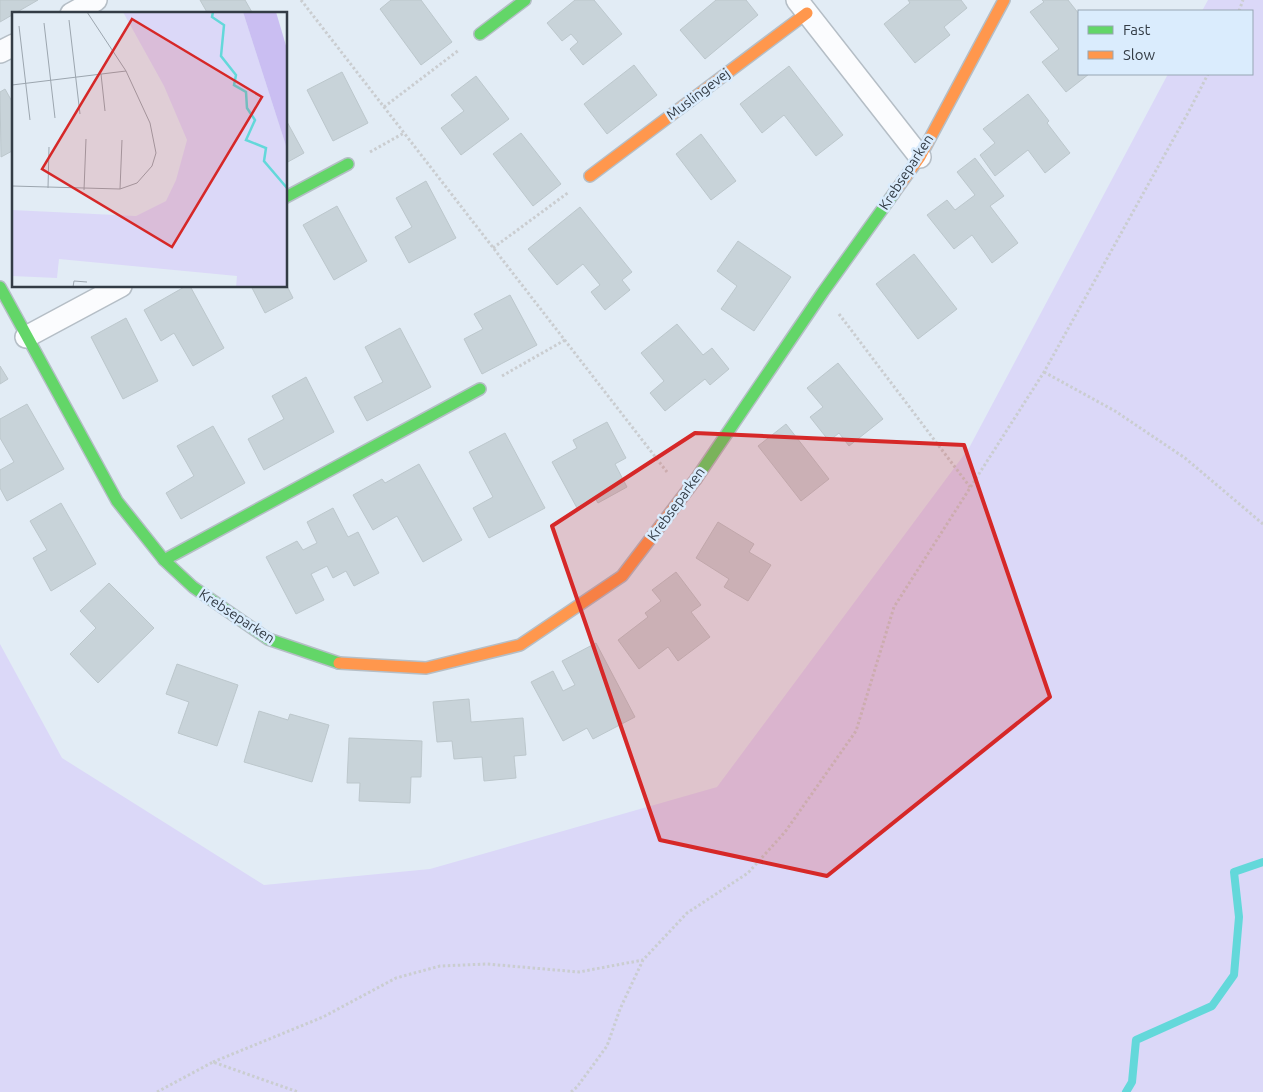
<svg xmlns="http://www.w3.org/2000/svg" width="1263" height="1092" font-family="Ubuntu,sans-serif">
  <rect width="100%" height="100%" fill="#e2ecf5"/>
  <path fill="#dbd8f8" d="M1208,0H1263V1092H0V644L62,758L264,885L430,869L717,787L969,448L1168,74H1252V11H1202Z"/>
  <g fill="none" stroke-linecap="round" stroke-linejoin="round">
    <path stroke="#63d8da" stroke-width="8" d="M1126,1092L1132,1082L1136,1040L1212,1006L1234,975L1239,917L1234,872L1263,862"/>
  </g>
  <g fill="#c8d3d9" stroke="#bcc7cc">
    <path d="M0,0H38L0,22Z"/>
    <path d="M200,0H245L253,14H208Z"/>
    <path d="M391,0H421L452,42L421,65L380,9Z"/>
    <path d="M575,0H594L622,34L583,65L570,49L578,42L571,34L562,41L547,23Z"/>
    <path d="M716,0H746L758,15L705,59L680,30Z"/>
    <path d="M908,0H961L967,8L944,27L950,35L915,63L884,24L910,3Z"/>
    <path d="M1042,0H1068L1079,14V74H1089L1066,92L1042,62L1059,49L1030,12L1044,2Z"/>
    <path d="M634,65L657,95L607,134L584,104Z"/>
    <path d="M789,66L843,135L816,156L784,115L762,133L740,104Z"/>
    <path d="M342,72L368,123L333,141L307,90Z"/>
    <path d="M476,76L509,119L461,155L441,128L464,111L451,95Z"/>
    <path d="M5,89L14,105V150L1,157L0,92Z"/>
    <path d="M1028,94L1049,121L1047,123L1070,153L1045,173L1028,150L995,176L980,155L995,143L983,129Z"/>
    <path d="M286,120L304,153L286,163Z"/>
    <path d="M521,133L561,184L533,206L493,154Z"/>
    <path d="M701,134L736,181L711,200L676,154Z"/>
    <path d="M975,158L1004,196L990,206L1018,243L992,263L972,235L954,249L927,215L947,200L955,210L975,195L957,172Z"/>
    <path d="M426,181L456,238L409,263L395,237L412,227L396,198Z"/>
    <path d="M337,206L367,261L334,280L303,225Z"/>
    <path d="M580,207L632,272L622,280L630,290L605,310L591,292L600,285L583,264L557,285L528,249Z"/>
    <path d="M738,241L791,277L754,331L721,309L737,286L717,271Z"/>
    <path d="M914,254L957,309L918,339L876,284Z"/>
    <path d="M286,284L293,298L265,313L251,286H286Z"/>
    <path d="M186,286H190L224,348L193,366L174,333L161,341L144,310Z"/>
    <path d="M510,295L537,345L482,374L464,339L483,329L474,314Z"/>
    <path d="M126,318L158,381L123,399L91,337Z"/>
    <path d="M677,324L703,355L712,348L729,369L710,385L705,379L665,411L650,393L664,381L641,353Z"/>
    <path d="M400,328L431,387L367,421L354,397L383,382L365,347Z"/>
    <path d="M838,363L883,419L849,446L839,433L829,441L810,417L823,407L807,388Z"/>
    <path d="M0,366L8,379L0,384Z"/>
    <path d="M306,377L334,432L264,470L248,439L284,419L272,396Z"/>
    <path d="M27,404L64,469L7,501L0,488V470L14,462L0,438V419Z"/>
    <path d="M607,422L626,458L615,464L627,487L598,503L595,498L577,508L552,462L577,448L573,440Z"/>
    <path d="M786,424L829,479L801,501L758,446Z"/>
    <path d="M213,426L245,483L181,519L166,493L194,476L177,446Z"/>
    <path d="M505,433L545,508L489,538L473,508L493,497L469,452Z"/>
    <path d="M419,464L462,540L423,562L397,516L373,530L353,495L382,479L385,483Z"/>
    <path d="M61,503L96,564L51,591L33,558L47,550L30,521Z"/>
    <path d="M333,508L348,537L358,532L379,573L354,586L346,571L333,578L327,566L311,574L324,600L296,614L266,557L297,541L303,550L317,543L307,522Z"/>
    <path d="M718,522L754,544L749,552L771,565L748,601L724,587L729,579L696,558Z"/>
    <path d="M676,572L701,605L691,612L710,637L678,661L668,647L639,669L618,640L648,617L645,613L661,601L652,590Z"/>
    <path d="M109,583L154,628L98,683L70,654L96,628L80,611Z"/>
    <path d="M596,643L635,717L593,739L587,728L563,741L531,682L553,671L563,691L575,685L562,661Z"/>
    <path d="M177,664L238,685L217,746L178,733L189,702L166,694Z"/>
    <path d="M469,699L471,722L523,718L526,755L514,756L516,778L484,781L482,757L454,759L452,741L437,742L433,702Z"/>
    <path d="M259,711L288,720L290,714L329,725L312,782L244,762Z"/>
    <path d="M349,738L422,741L421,777H411L410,803L359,801L360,783H347Z"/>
  </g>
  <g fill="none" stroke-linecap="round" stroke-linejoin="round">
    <g stroke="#b5bec6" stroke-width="24">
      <g id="street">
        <path d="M797,0L920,157"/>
        <path d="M71,14L96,0"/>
        <path d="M0,52L14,45"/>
        <path d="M26,337L121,286"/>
      </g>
    </g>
    <g stroke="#b5bec6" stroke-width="14">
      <g id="fast">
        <path d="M480,34L525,0"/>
        <path d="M286,197L348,164"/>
        <path d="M0,287L117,501L164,560L193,587L268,639L339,663"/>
        <path d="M696,479L823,292L894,193"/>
        <path d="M164,560L480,389"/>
      </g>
    </g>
    <g stroke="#b5bec6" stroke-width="14">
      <g id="slow">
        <path d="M590,176L807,13"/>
        <path d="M894,193L920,157L1004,0"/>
        <path d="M339,663L426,668L520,645L622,576L696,479"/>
      </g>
    </g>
    <g stroke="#cacdd0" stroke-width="3" stroke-dasharray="2.5 2.5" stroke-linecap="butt">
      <path d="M301,0L667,472"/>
      <path d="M1239,11L1243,0"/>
      <path d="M384,107L459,50"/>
      <path d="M370,152L404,133"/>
      <path d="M493,248L569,192"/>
      <path d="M839,314L970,487"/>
      <path d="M1044,372L1115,411L1185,458L1263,524"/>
      <path d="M502,376L565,340"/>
      <path d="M213,1062L323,1017L396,978L440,966L487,964L579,972L643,960"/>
      <path d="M157,1092L213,1062L298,1092"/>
      <path d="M571,1092L577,1087L607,1046L620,1009L643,960L687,913L748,873L785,832L856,731L894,607L1044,372L1189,111L1208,74"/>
    </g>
    <use href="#street" stroke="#fbfcfe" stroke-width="21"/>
    <use href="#fast" stroke="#63d668" stroke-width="11"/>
    <use href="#slow" stroke="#ff974d" stroke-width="11"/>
  </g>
  <path fill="#d62828" fill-opacity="0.2" stroke="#d62828" stroke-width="4" stroke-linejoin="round" d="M695,433L964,445L1050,697L827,876L660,840L552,526Z"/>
  <g text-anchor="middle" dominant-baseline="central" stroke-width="5" stroke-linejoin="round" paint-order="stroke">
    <g font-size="14" fill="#333c45" stroke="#daecfd">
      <text transform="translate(698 94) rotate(-37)">Muslingevej</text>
      <text transform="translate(906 172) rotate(-57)">Krebseparken</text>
      <text transform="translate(676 504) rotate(-54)">Krebseparken</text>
      <text transform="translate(237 616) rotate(33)">Krebseparken</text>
    </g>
  </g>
  <g transform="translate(12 12)">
    <rect width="275" height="275" fill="#e2ecf5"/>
    <path d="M111,0H231L275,137V275H224L225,264L47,247L45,266L0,264V198L124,204L154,189L164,168L175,128L152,74Z" fill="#dbd8f8"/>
    <path d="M231,0H264L275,37V137Z" fill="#cabef2"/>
    <path fill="none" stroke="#63d8da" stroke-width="2.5" d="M201,0L200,5L212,13L209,44L224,63L222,73L234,80L235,96L243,108L234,128L254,136L252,149L275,176"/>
    <path fill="none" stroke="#9ca6af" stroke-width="1" d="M57,8L68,102M32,11L43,106M7,14L18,108M89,62L93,99M0,73L114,59M0,174L108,177L125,171L140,154L144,141L138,111L114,59L75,0M36,176L37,135M108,177L110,128M72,178L74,127M61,275L62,269L75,270"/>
    <path fill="#d62828" fill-opacity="0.15" stroke="#d62828" stroke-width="2.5" d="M120,7L250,85L160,235L30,157Z"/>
    <rect width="275" height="275" fill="none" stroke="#333c45" stroke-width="2.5"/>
  </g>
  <rect x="1078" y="10" width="175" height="65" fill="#daecfd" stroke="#97a6b3"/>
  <rect x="1088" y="26" width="25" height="8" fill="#63d668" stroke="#97a6b3"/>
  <text x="1123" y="35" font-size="15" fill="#333c45">Fast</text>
  <rect x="1088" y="51" width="25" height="8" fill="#ff974d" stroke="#97a6b3"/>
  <text x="1123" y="60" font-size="15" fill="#333c45">Slow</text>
</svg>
